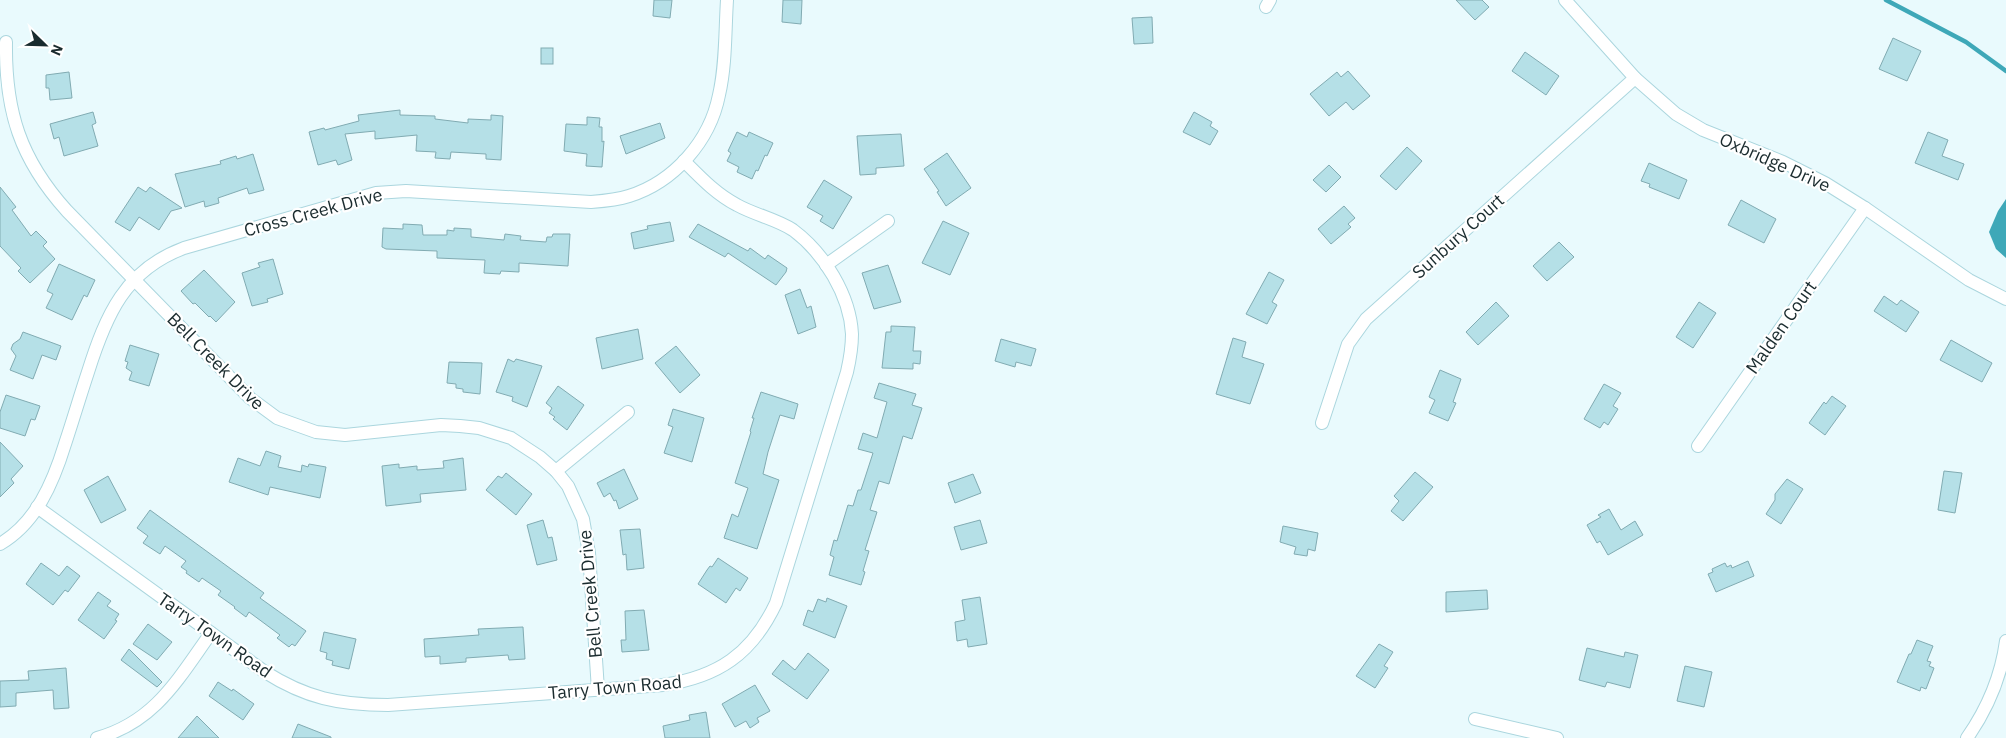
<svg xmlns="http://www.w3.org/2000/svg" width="2006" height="738" font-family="'IBM Plex Sans',sans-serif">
  <rect width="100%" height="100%" fill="#e9fafd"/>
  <path fill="#3ea8b8" d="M2006,199V258L1996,249L1989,232L1998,211Z"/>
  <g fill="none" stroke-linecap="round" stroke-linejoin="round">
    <path stroke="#3ea8b8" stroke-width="4.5" d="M1886,0L1966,42L2006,71"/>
  </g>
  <g fill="#b5e0e7" stroke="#81abb2">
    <path d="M654,0H672L670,18L653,16Z"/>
    <path d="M783,0H802L801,24L782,22Z"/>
    <path d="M1456,0H1482L1489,7L1475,20Z"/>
    <path d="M1152,17L1153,43L1134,44L1132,18Z"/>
    <path d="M1893,38L1921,51L1907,81L1879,69Z"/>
    <rect x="541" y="48" width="12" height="16"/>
    <path d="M1525,52L1559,76L1546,95L1512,71Z"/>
    <path d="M1348,71L1370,96L1353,110L1346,102L1329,116L1310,94L1337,72L1341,77Z"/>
    <path d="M69,72L72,98L50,100L49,88H46V75Z"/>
    <path d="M400,110V115L435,116V119L468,123V119L491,120V115L503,116L501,160L486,159V154L451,152L450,159L435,158L436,152L416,151L417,135L375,139V131L345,134L352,160L338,165L336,160L318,165L309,132L324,128L325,130L359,121L358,115Z"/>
    <path d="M93,112L96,123L92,125L98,146L64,156L59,137L54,139L50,124Z"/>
    <path d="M1194,112L1212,122L1210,126L1218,131L1210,145L1183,132Z"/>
    <path d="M587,117L600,118L599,127H602V142L604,141L602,167L586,166L587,154L564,151L566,124L587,125Z"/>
    <path d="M660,123L665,138L626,154L620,136Z"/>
    <path d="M737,132L747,137L749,132L773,143L767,156L765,155L758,171L756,170L752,179L737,172L739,167L727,161L731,153L728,151Z"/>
    <path d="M1928,132L1948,140L1942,156L1964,164L1958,180L1915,163Z"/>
    <path d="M901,134L904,166L876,168V174L860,175L857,136Z"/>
    <path d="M1407,147L1422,161L1396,190L1380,176Z"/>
    <path d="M947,153L971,188L946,206L937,192L939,191L924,169Z"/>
    <path d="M253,154L264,190L249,194L247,188L218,198L219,203L205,207L204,201L185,207L175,174L221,164L220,161L236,156L237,159Z"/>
    <path d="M1649,163L1687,180L1679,199L1649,187L1650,184L1641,181Z"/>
    <path d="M1329,165L1341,177L1326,192L1313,180Z"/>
    <path d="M824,180L852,197L833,229L820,221L823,216L807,207Z"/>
    <path d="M0,187L16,207L12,210L31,236L36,231L47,242L43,246L55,259L30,283L18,271L21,268L0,246Z"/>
    <path d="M138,187L146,192L150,187L182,208L171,211L159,230L139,217L130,231L115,222Z"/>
    <path d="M1741,200L1776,219L1764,243L1728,225Z"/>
    <path d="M1344,206L1355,218L1348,224L1351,227L1331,244L1318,229Z"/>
    <path d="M943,221L969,233L950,275L922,263Z"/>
    <path d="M670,222L674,241L634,249L631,233L648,229L647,226Z"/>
    <path d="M403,224L422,225L423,235H447V230L454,231V228L471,229V237L504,240L505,234L521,236L520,240L546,242L547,237H552L553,234H570L568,266L519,263V272L501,271L500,274L484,273L485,260L437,258V251L386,249L382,247L383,228L403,229Z"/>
    <path d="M698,224L748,251L750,248L765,259L768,255L787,268L786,272L776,285L728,253L725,257L689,237Z"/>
    <path d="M1559,242L1574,257L1547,281L1533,266Z"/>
    <path d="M273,259L283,294L267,299L268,302L252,306L242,273L260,267L258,263Z"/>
    <path d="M59,264L95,280L87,297L84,295L72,320L46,308L53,294L47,291Z"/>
    <path d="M888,265L901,302L874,309L862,273Z"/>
    <path d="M204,270L235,302L216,322L210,316L209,317L195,303L193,304L181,291Z"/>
    <path d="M1269,272L1284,280L1272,302L1277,305L1267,324L1246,314Z"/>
    <path d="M800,289L807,308L811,306L816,327L798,334L785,295Z"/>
    <path d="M1884,296L1897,305L1901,300L1919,312L1906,332L1874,311Z"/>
    <path d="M1496,302L1509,316L1478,345L1466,332Z"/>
    <path d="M1699,302L1716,313L1693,348L1676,337Z"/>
    <path d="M891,326L915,327L913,351H921L920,364L913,363V369L882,368L886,332H891Z"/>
    <path d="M638,329L643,359L602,369L596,338Z"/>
    <path d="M23,332L61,346L56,360L42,355L33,379L10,370L16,356L11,349L13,344L20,339Z"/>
    <path d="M1233,338L1246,342L1242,357L1264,364L1250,404L1216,394Z"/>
    <path d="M1001,339L1036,349L1031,366L1016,362L1015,367L995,361Z"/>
    <path d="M1951,340L1992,363L1982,382L1940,360Z"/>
    <path d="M130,345L159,354L149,386L129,380L132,372L126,368L128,362L125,361Z"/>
    <path d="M676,346L700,375L680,393L655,363Z"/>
    <path d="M508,359L514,362L516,359L542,366L527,407L512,401L513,397L496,392Z"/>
    <path d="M449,362L482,363L480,394L463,392V389L456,388V384L447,383Z"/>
    <path d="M1440,370L1461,379L1453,402L1456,403L1448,421L1429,413L1435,400L1429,397Z"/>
    <path d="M879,383L916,394L912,405L922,408L912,439L903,436L889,484L879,481L870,510L877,512L865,550L869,551L863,571L865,572L861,585L829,575L834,557L830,555L834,540L837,541L848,505L853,506L858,490H861L873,453L858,449L863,433L877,438L887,402L874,398Z"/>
    <path d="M1604,384L1621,393L1613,406L1618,409L1608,425L1604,422L1600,428L1584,419Z"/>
    <path d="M558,386L584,405L567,430L553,419L555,417L549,413L552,408L546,403Z"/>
    <path d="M761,392L798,404L794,419L780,415L768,452L763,474L779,480L757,549L724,538L732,514L738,517L748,488L735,483L751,432L750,431L754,418H752Z"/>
    <path d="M6,395L40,406L35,420L31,419L25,436L0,428V412Z"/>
    <path d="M1832,396L1846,406L1825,435L1809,423L1824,402L1826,404Z"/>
    <path d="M673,409L704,418L692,462L664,453L673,427L668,425Z"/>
    <path d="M0,442L23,466L11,479L14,483L0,497Z"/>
    <path d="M266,451L281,456L278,467L301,472L302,465L308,467L309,464L326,467L320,498L270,487L268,495L229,482L238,458L260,466Z"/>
    <path d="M463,458L466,490L420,494L421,502L386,506L382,466L399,464V468L417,466V470L444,468L443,461Z"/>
    <path d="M624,469L638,499L619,509L616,500L614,501L610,493L604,497L597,483Z"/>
    <path d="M1944,471L1962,473L1955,513L1938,510Z"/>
    <path d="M1415,472L1433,487L1403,521L1391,511L1399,501L1394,496Z"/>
    <path d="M506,473L532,494L516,515L486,490L498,476L502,478Z"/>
    <path d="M973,474L981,493L955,503L948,483Z"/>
    <path d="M108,476L126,510L101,523L84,490Z"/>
    <path d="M1787,479L1803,489L1781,524L1766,514L1775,500V494Z"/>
    <path d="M1609,509L1621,530L1635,521L1643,535L1608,555L1600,541L1597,543L1587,525L1601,517L1598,515Z"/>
    <path d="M150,510L264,593L260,598L306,631L295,646L292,644L289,647L277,638L280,635L249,612L246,617L234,608L235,607L218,595L221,591L202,578L199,582L186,573L187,571L181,567L186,561L165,546L160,554L143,543L148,536L137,528Z"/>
    <path d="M543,520L548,538L552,537L557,560L537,565L527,525Z"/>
    <path d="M980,520L987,543L961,550L954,527Z"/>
    <path d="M1283,526L1318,533L1315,551L1308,549L1307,556L1294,554L1296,547L1280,542Z"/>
    <path d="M640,529L644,568L627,570L626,554L623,555L620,530Z"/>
    <path d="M718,558L748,578L740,591L736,588L726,603L698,584L707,570L710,566L712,567Z"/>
    <path d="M1748,561L1754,576L1716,592L1708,574L1713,572L1712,569L1725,563L1727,567L1731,565L1732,568Z"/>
    <path d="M41,563L59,576L67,566L80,576L68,592L65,590L53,605L26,584Z"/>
    <path d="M1487,590L1488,609L1446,612V592Z"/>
    <path d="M98,592L111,601L107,606L119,614L115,620L117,621L104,639L78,620Z"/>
    <path d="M980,597L987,644L968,647L967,639L957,641L955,622L965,620L962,600Z"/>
    <path d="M827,598L847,606L835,638L803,625L808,610L813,612L818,599L826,602Z"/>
    <path d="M644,610L649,650L622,652L621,640H626L625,611Z"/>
    <path d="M148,624L172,642L157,660L133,644Z"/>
    <path d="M523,627L525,659L509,660L508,655L466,658V662L440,664V656L425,657L424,639L479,635L478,629Z"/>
    <path d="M324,632L356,639L349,669L332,665L333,661L326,659L327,653L320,651Z"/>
    <path d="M1917,640L1933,646L1927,661L1931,662L1929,666L1934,668L1926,689L1921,687L1920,691L1897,682L1909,654H1911Z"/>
    <path d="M1379,644L1393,652L1384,666L1388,668L1375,688L1356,676Z"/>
    <path d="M1587,648L1624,657L1625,652L1638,655L1630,688L1607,682L1605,687L1579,680Z"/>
    <path d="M129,649L162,682L157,687L121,660Z"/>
    <path d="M808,653L829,670L807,699L772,674L783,660L795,670Z"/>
    <path d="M1685,666L1712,672L1704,707L1677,701Z"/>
    <path d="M66,668L69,708L54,709L53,690L16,693V706L0,707V681L29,680L28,671Z"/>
    <path d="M218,682L232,691L233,689L254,704L243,720L209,696Z"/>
    <path d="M755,685L770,711L757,718L759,722L750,728L746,721L735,727L722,704Z"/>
    <path d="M706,712L710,738H665L663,726L690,720L689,715Z"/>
    <path d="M197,716L219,738H178Z"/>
    <path d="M298,724L331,737V738H292Z"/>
  </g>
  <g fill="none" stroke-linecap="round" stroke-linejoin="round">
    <g stroke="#abd6de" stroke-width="14">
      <g id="street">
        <path d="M1565,0L1635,78L1676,114L1703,130L1783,162L1825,183L1865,208L1969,280L2006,299"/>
        <path d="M1266,7L1270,0"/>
        <path d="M6,42C5,111 20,159 67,211L250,398L277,418L316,432L345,435L441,425L460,426L479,428L511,438L540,457L556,471L568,486L583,519L589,553L598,690"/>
        <path d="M826,265L888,221"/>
        <path d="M1322,423L1348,344L1366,319L1635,78"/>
        <path d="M1698,446L1865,208"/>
        <path d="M556,471L628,412"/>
        <path d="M37,507L265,672C306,698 339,705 388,705L663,685C718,677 752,654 776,603L847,372C850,359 852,347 852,334C850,295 824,253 793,230C776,219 755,215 737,205C716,194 701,178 684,161"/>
        <path d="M0,544C36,523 53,483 65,444C73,420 80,396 88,372C106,315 125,270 184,248L376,193L406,191L591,202C604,201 617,200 629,196C674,182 710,141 719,95C726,65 725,31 727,0"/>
        <path d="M1475,719L1557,738"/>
        <path d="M97,738C155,722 178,679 211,633"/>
        <path d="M1967,738C1988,708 2001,678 2006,641"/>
      </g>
    </g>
    <use href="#street" stroke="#fff" stroke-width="12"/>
  </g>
  <g text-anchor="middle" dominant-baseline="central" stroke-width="4.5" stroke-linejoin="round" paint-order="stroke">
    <g font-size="18" fill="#1a2b2e" stroke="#fff">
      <text transform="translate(1775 162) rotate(24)">Oxbridge Drive</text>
      <text transform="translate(313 212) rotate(-15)">Cross Creek Drive</text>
      <text transform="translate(1458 236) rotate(-42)">Sunbury Court</text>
      <text transform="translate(1781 327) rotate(-55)">Malden Court</text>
      <text transform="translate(216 361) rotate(45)">Bell Creek Drive</text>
      <text transform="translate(590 594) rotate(-95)">Bell Creek Drive</text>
      <text transform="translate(215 635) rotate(35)">Tarry Town Road</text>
      <text transform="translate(615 687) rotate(-5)">Tarry Town Road</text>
    </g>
  </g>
  <g transform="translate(45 45) rotate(113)" stroke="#ffffff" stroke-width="4" paint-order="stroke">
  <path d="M0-4L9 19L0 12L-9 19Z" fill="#1a2b2e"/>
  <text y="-8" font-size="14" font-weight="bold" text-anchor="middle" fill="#1a2b2e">N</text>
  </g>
</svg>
